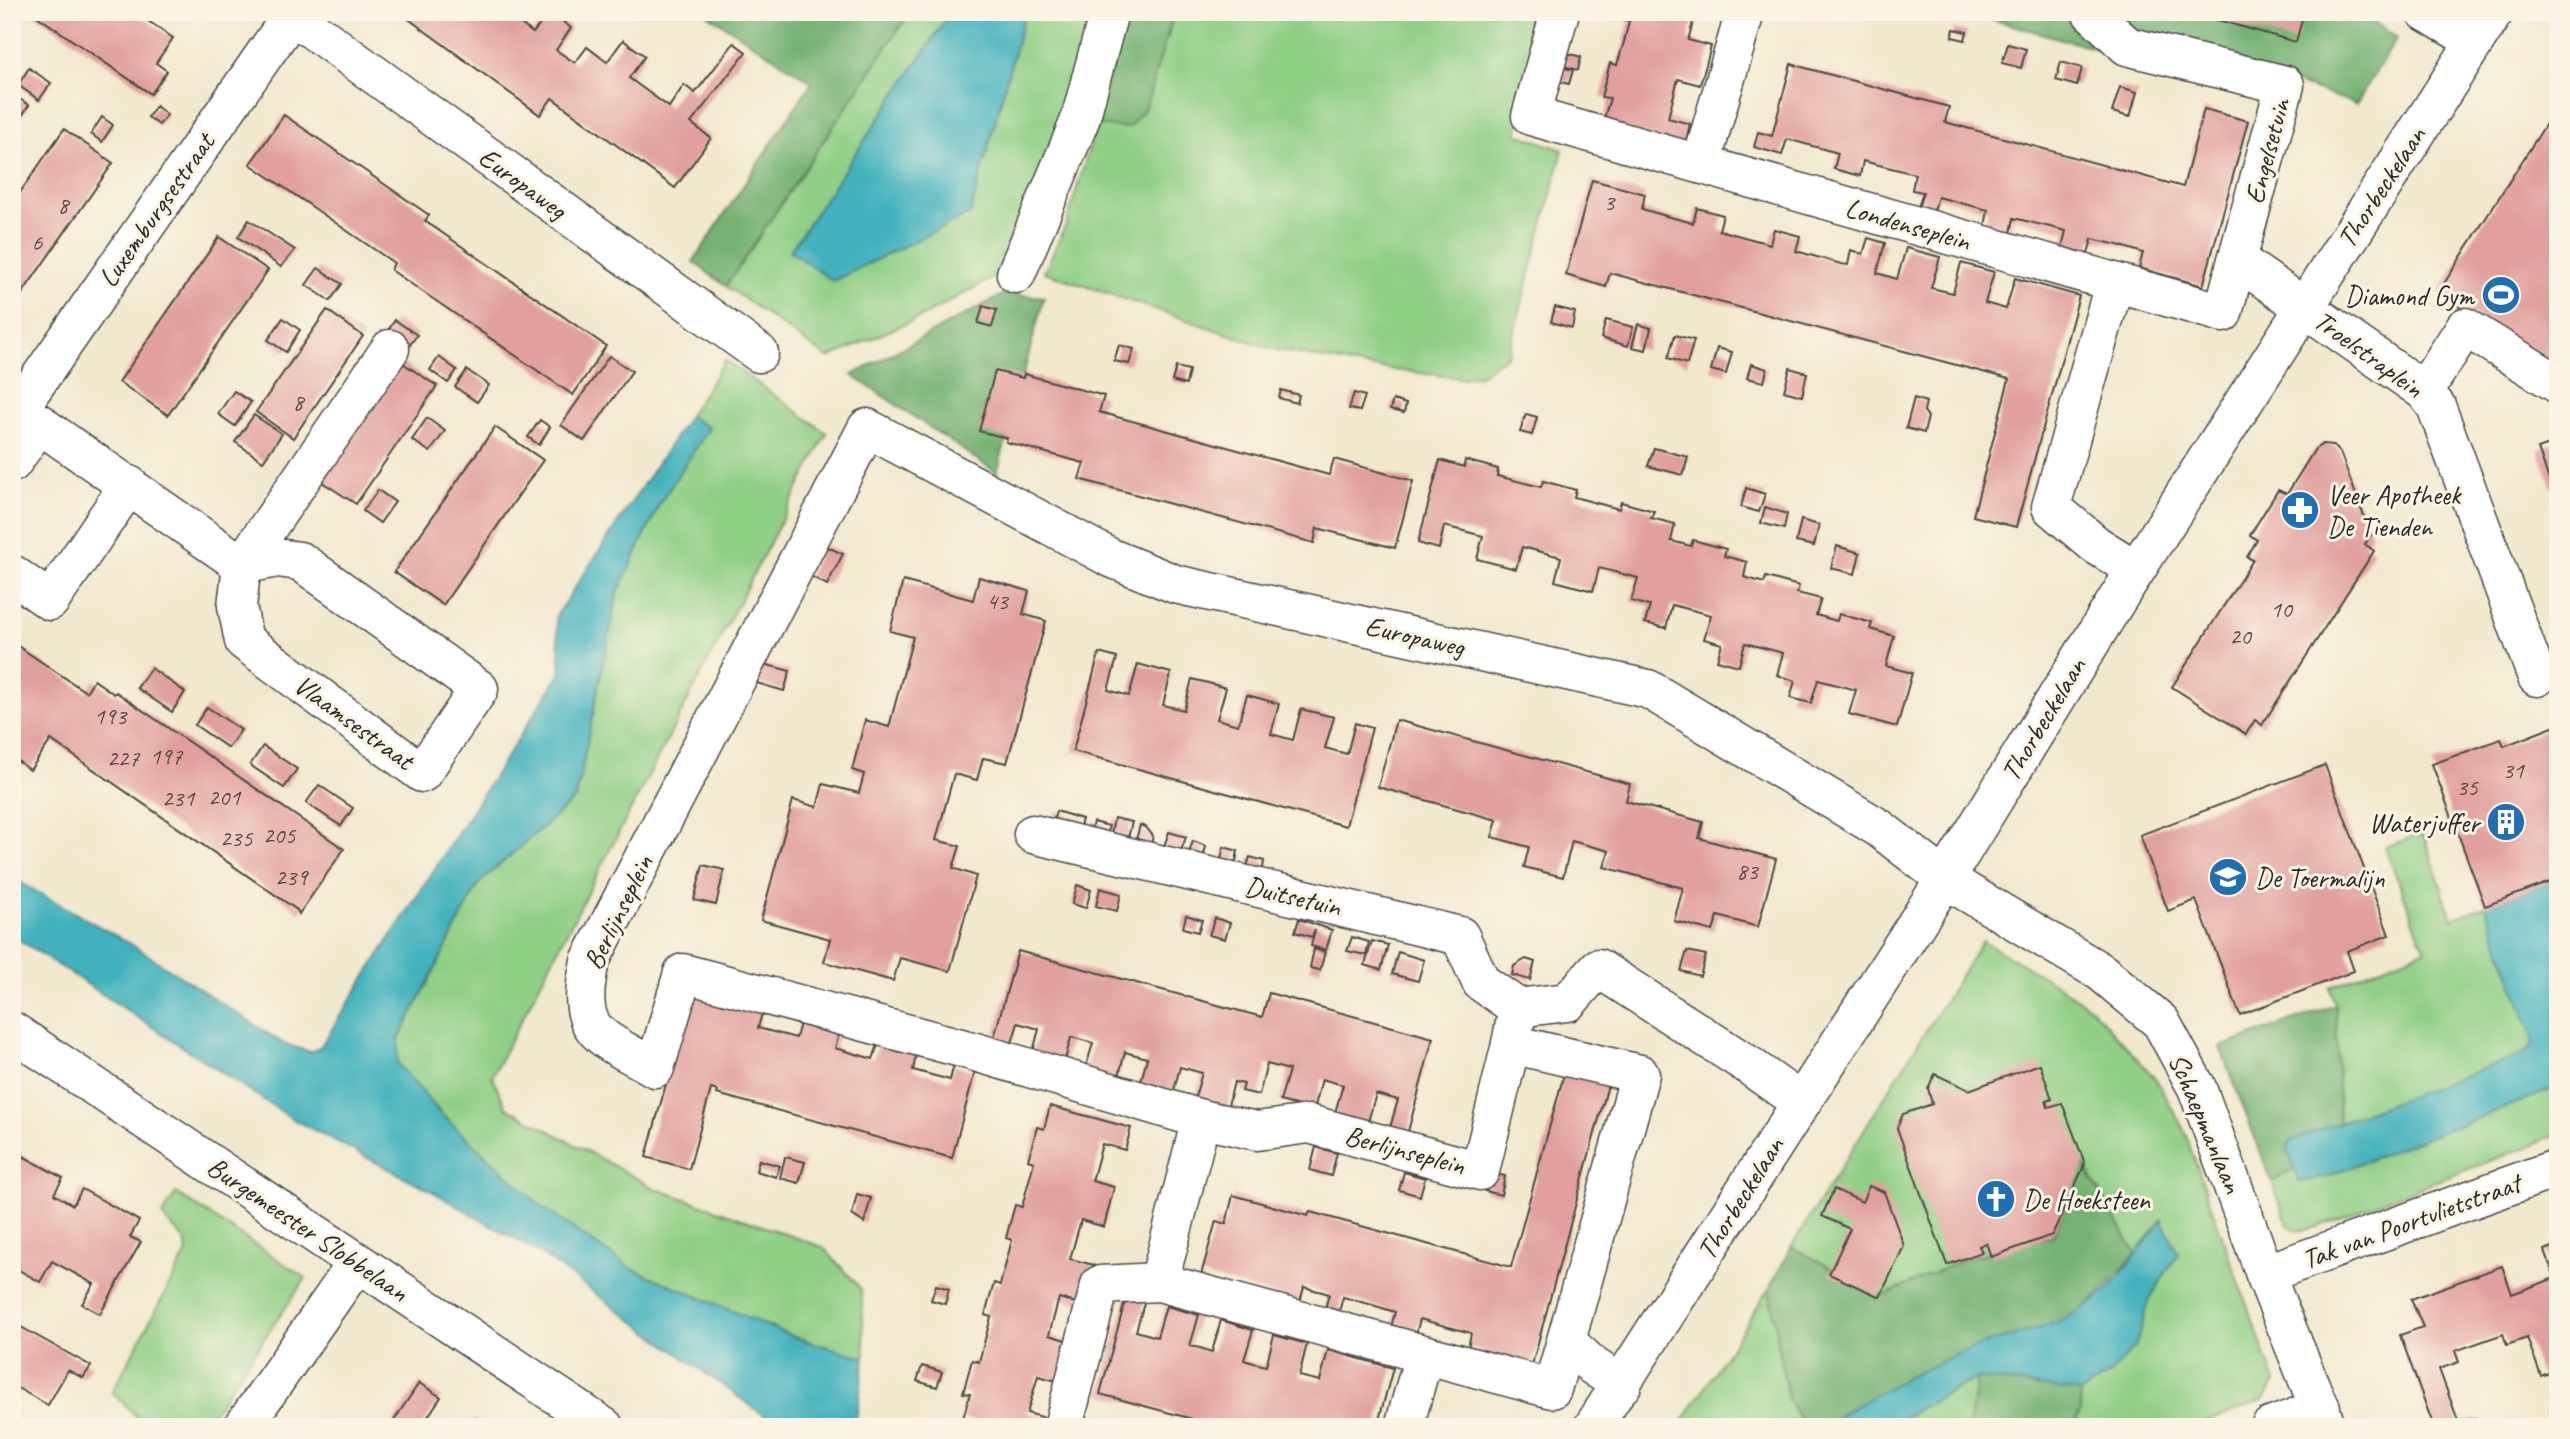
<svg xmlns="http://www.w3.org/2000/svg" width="2570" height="1439" font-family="Caveat,sans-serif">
  <rect width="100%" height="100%" fill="#fcf5e5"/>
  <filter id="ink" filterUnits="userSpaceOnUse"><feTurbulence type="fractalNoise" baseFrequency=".0143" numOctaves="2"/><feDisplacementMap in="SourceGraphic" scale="14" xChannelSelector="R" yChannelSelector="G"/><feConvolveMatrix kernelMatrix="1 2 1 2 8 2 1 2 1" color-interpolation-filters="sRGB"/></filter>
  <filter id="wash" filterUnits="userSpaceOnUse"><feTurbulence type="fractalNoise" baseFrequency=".00686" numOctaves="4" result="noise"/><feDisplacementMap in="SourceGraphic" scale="28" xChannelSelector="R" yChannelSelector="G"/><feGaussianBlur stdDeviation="1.57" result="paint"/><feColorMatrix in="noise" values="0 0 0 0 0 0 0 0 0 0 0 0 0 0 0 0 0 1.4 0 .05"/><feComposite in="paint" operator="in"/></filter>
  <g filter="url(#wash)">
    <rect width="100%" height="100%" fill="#f1e9cd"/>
    <g fill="#90cf86" stroke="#5e7d58" stroke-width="2">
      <path d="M910,12H951L790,251L970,214L1025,12H1103L1018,264L923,316L828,358L726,286Z"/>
      <path d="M1174,12H1550L1517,134L1563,150L1508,355L1480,375L1462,378L1361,366L1273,349L1044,272L1066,225L1096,125L1168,37Z"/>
      <path d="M725,360L827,433L492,1076L506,1107L654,1188L823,1247L861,1289L865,1358L794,1337L630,1268L542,1207L442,1115L397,1063L399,1039L479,883L576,798L617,594L660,503L709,428L689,416Z"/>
      <path d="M2423,833L2452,919L2485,906L2533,1037L2532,1046L2525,1053L2339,1123L2336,1006L2330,987L2425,950L2385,847Z"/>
      <path d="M1982,941L2048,979L2092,1009L2156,1079L2183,1128L2275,1382L2263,1400L2194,1427H2073L2080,1412L2081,1392L2110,1374L2135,1345L2150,1298L2178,1253L2161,1220L2136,1254L2084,1164L2053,1236L1967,1258L1885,1295L1791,1247Z"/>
      <path d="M2558,1087V1135L2317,1227L2298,1231L2288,1225L2272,1182L2295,1168L2299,1181L2322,1178Z"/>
      <path d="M176,1193L306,1278L203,1427H147L112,1392L187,1252L185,1240L162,1216Z"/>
      <path d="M1769,1289L1788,1400L1805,1427H1679Z"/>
      <path d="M1977,1378L1969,1422L1972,1427H1885Z"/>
    </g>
    <g fill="#74b273" stroke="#506e4f" stroke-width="2">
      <path d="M704,12H910L726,286L693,262L812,82Z"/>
      <path d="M1127,12H1174L1145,109L1128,128L1096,125Z"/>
      <path d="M1965,12H2359L2397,38L2356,104L2276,76L2270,97Z"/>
      <path d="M1004,294L1044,297L997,473L852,375Z"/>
      <path d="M2336,1005L2339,1123L2291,1141L2287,1148L2295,1168L2272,1182L2220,1047Z"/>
      <path d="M2083,1164L2136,1254L2087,1306L2059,1322L1960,1353L1843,1412L1824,1427H1805L1788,1400L1769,1289L1791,1247L1885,1295L1967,1258L2053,1236Z"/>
      <path d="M1977,1378L2081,1392L2080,1412L2073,1427H1972L1969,1422Z"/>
    </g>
    <g fill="#43b2be" stroke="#376e74" stroke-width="2">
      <path d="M951,12H1025L970,214L833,281L790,251Z"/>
      <path d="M689,416L709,428L660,503L617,594L576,798L479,883L399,1039L397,1063L442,1115L542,1207L630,1268L794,1337L865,1358L855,1427H780L541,1254L428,1189L296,1121L12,935V878L131,944L284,1044L311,1052L321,1046L561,672L556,616Z"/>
      <path d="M2558,879V1087L2322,1178L2299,1182L2287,1148L2291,1141L2525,1053L2532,1046L2533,1037L2485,906Z"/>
      <path d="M2162,1220L2178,1253L2150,1298L2136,1345L2110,1374L2081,1392L1977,1378L1885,1427H1824C1860,1400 1918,1371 1960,1353C2001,1336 2046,1332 2084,1308C2115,1288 2140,1249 2162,1220Z"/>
    </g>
    <g id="blocks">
      <g fill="#e1a09d">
        <path d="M31,12H135L173,38L156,63L167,71L151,94Z"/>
        <path d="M399,12H505L533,33L550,12L571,28L556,50L575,63L587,47L607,62L623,40L645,56L629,78L669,107L684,85L695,93L734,43L746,52L691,123L711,138L675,188L552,98L540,115Z"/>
        <path d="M1625,12H1696L1688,40L1711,46L1706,65L1700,85L1678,79L1668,118L1690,124L1685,145L1603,122L1610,98L1601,97L1610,63L1617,65L1624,42L1629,21L1623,19Z"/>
        <path d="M2189,12H2304L2296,42Z"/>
        <path d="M1954,29L1967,32L1965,40L1952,37Z"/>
        <path d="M2008,44L2026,49L2021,68L2002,63Z"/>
        <path d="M1563,52L1581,57L1578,70L1560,65Z"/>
        <path d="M2061,62L2082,68L2077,86L2056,80Z"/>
        <path d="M1791,64L1949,107L1945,122L2183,187L2204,109L2248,121L2203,286L2139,268L2143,253L2118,245L2092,239L2088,254L2062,247L2066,231L2014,218L2011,233L1985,226L1988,210L1938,197L1934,211L1918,208L1923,192L1912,190L1915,174L1863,161L1860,176L1834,169L1838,153L1787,139L1782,155L1754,147L1758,132L1772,136Z"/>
        <path d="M1560,67L1573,70L1569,84L1556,81Z"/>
        <path d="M29,68L51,83L39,100L18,85Z"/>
        <path d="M2120,87L2137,92L2130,117L2112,112Z"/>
        <path d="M12,94L29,105L22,116L12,110Z"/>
        <path d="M156,106L167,115L159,125L148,117Z"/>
        <path d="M284,115L429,215L425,221L606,346L573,395L391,270L394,263L250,164Z"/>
        <path d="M102,117L113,125L102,142L91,134Z"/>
        <path d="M2549,119L2558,124V369L2438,293Z"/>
        <path d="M64,129L113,163L12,308V204Z"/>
        <path d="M1592,180L1645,194L1642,209L1666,216L1693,223L1697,208L1723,215L1719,230L1744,237L1770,244L1774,229L1800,236L1796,251L1841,264L1848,265L1851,250L1863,254L1868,238L1885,243L1877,273L1897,279L1906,248L1940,257L1931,288L1953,293L1961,263L1994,272L1985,303L2006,309L2015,278L2079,296L2016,527L1973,516L2009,379L1610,273L1606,287L1566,275Z"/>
        <path d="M249,220L295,250L281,267L238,237Z"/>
        <path d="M219,237L268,270L168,415L119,382Z"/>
        <path d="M318,268L342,284L330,301L306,285Z"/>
        <path d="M983,306L997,310L992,327L978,323Z"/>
        <path d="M1555,307L1575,312L1572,328L1551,322Z"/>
        <path d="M327,310L363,336L293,438L256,412Z"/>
        <path d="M283,318L300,330L286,352L268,340Z"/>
        <path d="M395,320L417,335L405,352L383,338Z"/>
        <path d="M1606,320L1633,327L1628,346L1601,338Z"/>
        <path d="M1638,324L1651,328L1646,350L1632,347Z"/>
        <path d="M1675,335L1694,340L1687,364L1668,358Z"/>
        <path d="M1119,345L1134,349L1129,364L1114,361Z"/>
        <path d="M1717,348L1732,352L1726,374L1711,370Z"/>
        <path d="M609,356L632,371L584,441L561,425Z"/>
        <path d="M439,357L457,370L448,383L430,370Z"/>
        <path d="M401,362L437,386L356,504L319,480Z"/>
        <path d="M1751,364L1767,369L1764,382L1747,378Z"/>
        <path d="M1176,367L1189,370L1186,385L1172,381Z"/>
        <path d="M1790,368L1807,373L1802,396L1784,391Z"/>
        <path d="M467,370L489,385L477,402L455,387Z"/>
        <path d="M995,371L1023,378L1024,374L1104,396L1099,412L1329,475L1334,459L1413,481L1395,548L1317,528L1314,543L1079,479L1084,463L1006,442L1007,438L979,431Z"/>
        <path d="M1281,390L1299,395L1297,403L1279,398Z"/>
        <path d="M234,391L251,402L235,426L218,414Z"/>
        <path d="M1354,393L1365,396L1360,411L1349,409Z"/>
        <path d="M1914,398L1926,402L1924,411L1928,417L1924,433L1906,428Z"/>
        <path d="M1393,400L1406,404L1404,413L1390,410Z"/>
        <path d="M1526,414L1537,417L1532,435L1520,432Z"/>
        <path d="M254,415L282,434L263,461L235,442Z"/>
        <path d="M427,418L445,431L430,452L412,440Z"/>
        <path d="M540,420L550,427L539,445L528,437Z"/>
        <path d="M495,427L543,460L443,605L394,572Z"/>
        <path d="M2558,442V502H2557L2538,449Z"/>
        <path d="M2323,444L2333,445L2340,452L2371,535L2365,544L2374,551L2262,725L2255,720L2246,734L2172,687L2253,560L2247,557L2257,540L2250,535L2278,490L2287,494L2315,449Z"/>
        <path d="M1654,448L1688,457L1683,475L1648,466Z"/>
        <path d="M1440,460L1464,467L1465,460L1498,469L1497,476L1541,487L1543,481L1576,490L1574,497L1619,509L1621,502L1654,511L1651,518L1675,524L1671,541L1691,546L1693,540L1726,549L1724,556L1747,562L1744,577L1764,583L1766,577L1799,586L1797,593L1821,599L1816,615L1837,621L1839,614L1872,623L1870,629L1894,636L1886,666L1912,673L1897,727L1849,714L1856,690L1818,680L1811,703L1790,698L1795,681L1777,675L1783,653L1745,643L1739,666L1717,660L1722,644L1704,639L1711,615L1672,605L1666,628L1645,623L1650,606L1631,601L1638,578L1599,568L1593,591L1555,581L1561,557L1522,547L1516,569L1477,559L1483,536L1444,526L1439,549L1418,543Z"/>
        <path d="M1746,488L1765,494L1759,512L1741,507Z"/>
        <path d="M378,490L395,502L380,523L363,511Z"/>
        <path d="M1765,507L1787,514L1784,529L1761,523Z"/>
        <path d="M1801,520L1819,525L1814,546L1796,542Z"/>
        <path d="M823,545L843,554L827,585L809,575Z"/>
        <path d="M1837,546L1860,553L1855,574L1831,568Z"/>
        <path d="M979,577L1029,591L1023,614L1046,621L1007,763L983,758L977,780L954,774L936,840L960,846L953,868L976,876L950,971L900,958L893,981L824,962L830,939L761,920L793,800L817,807L823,784L859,793L864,774L852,770L865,720L889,727L913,637L890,631L903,581L973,600Z"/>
        <path d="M12,642L86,692L94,680L114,694L116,692L344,849L299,914L297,910L51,740L30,770L12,757Z"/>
        <path d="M1099,653L1117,658L1108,690L1129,696L1138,664L1171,673L1163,705L1184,710L1192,679L1208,683L1226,688L1217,719L1238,725L1247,695L1262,699L1279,704L1271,734L1293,740L1301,709L1317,713L1334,717L1325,748L1347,754L1355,723L1372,728L1346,826L1073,751Z"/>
        <path d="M756,662L790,671L784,691L750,681Z"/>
        <path d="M151,668L185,692L172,712L137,688Z"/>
        <path d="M207,707L241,730L228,748L195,725Z"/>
        <path d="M1396,720L1630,784L1626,801L1703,822L1699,838L1776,859L1758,927L1718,916L1713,931L1674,921L1683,888L1604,867L1609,851L1572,841L1563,877L1524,867L1529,847L1492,837L1497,820L1378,787Z"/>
        <path d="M2558,725V879L2485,906L2432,764L2501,739L2504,746Z"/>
        <path d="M263,746L297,769L284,788L250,765Z"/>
        <path d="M2325,765L2389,935L2347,951L2354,971L2240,1015L2196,900L2168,911L2140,835Z"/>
        <path d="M319,785L353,808L341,826L306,803Z"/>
        <path d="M1056,811L1082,819L1077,837L1051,829Z"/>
        <path d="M1114,818L1132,822L1128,838L1111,834Z"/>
        <path d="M1093,822L1109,826L1105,841L1089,837Z"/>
        <path d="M1140,825L1146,827L1153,836L1151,844L1136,840Z"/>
        <path d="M1169,832L1186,837L1180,854L1163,849Z"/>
        <path d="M1193,841L1206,846L1203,858L1189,853Z"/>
        <path d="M1224,847L1238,851L1235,866L1220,863Z"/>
        <path d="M1250,857L1264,861L1262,875L1245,872Z"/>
        <path d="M703,865L724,870L716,905L694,900Z"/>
        <path d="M1077,885L1091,890L1086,908L1072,904Z"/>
        <path d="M1100,888L1121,894L1117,911L1096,906Z"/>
        <path d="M1186,915L1202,920L1198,932L1183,928Z"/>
        <path d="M1215,918L1230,923L1225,939L1209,935Z"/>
        <path d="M1299,919L1332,930L1326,950L1311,946L1315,930L1312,937L1295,932Z"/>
        <path d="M1352,937L1369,942L1366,955L1347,951Z"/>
        <path d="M1372,941L1388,945L1381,970L1365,965Z"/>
        <path d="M1314,949L1325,952L1320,970L1310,968Z"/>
        <path d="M1018,951L1262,1017L1269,993L1433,1038L1407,1135L1389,1131L1398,1100L1376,1094L1367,1125L1334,1116L1343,1085L1322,1079L1314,1110L1280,1101L1289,1070L1267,1064L1259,1095L1242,1091L1244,1084L1234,1082L1226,1113L1193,1104L1202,1073L1180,1067L1172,1098L1139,1089L1147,1058L1125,1052L1117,1083L1084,1074L1093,1043L1071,1037L1063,1068L1031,1059L1039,1029L1018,1023L1009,1053L991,1048Z"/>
        <path d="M1687,951L1706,955L1700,976L1681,971Z"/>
        <path d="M1398,952L1424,960L1418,981L1392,974Z"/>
        <path d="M1526,959L1535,962L1530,980L1512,975L1514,966Z"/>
        <path d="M691,993L762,1013L758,1028L796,1038L800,1023L839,1034L835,1048L873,1059L878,1045L916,1055L913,1070L950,1080L954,1065L975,1071L952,1158L717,1094L718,1091L711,1089L689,1169L646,1157Z"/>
        <path d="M2040,1064L2052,1099L2046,1101L2048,1107L2062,1103L2085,1164L2052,1235L1991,1257L1986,1243L1979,1246L1982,1252L1947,1265L1897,1128L1903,1114L1932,1104L1928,1088L1935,1074L1969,1090Z"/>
        <path d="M1564,1074L1608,1085L1532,1365L1468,1348L1471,1333L1445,1326L1420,1319L1416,1334L1391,1327L1395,1312L1369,1304L1343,1297L1339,1312L1325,1309L1329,1294L1304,1287L1300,1302L1201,1275L1216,1221L1226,1224L1233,1195L1308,1216L1310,1212L1511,1267Z"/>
        <path d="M1050,1106L1131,1128L1125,1150L1102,1144L1092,1181L1114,1187L1104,1227L1081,1220L1070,1259L1094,1265L1083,1305L1059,1298L1049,1335L1072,1342L1061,1382L1038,1376L1027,1413L1050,1419L1048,1427H994L963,1418L970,1394L963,1393L972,1360L979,1362L991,1317L985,1315L994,1283L1000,1285L1012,1240L1006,1238L1010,1223L1015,1205L1022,1207L1034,1162L1028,1160L1037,1127L1044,1129Z"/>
        <path d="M1316,1147L1337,1153L1331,1176L1310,1170Z"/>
        <path d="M12,1150L63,1178L54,1194L73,1205L82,1189L139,1221L130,1237L141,1242L100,1314L82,1304L94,1284L52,1261L40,1282L12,1266V1251L18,1241L12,1238Z"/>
        <path d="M785,1157L805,1162L799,1183L780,1178Z"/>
        <path d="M759,1160L780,1166L776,1177L756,1171Z"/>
        <path d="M1404,1172L1425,1178L1420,1196L1399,1190Z"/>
        <path d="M1490,1173L1505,1176L1501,1195L1485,1191Z"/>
        <path d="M1869,1186L1884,1192L1904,1246L1880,1297L1829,1274L1850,1229L1822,1216L1834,1189L1862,1202Z"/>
        <path d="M857,1194L871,1198L864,1223L852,1215Z"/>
        <path d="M2558,1245V1401L2548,1373L2541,1376L2527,1338L2507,1345L2503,1334L2455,1351L2459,1362L2439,1369L2459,1423L2475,1418L2478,1427H2434L2400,1335L2423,1327L2411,1299L2502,1266L2512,1294L2555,1278L2545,1250Z"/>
        <path d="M936,1285L949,1289L945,1304L931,1300Z"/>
        <path d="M1127,1294L1145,1300L1136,1331L1157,1337L1166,1306L1199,1315L1190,1346L1200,1348L1212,1352L1221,1320L1253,1330L1244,1360L1254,1363L1266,1366L1274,1335L1307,1344L1299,1376L1320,1381L1328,1350L1393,1368L1377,1427H1222L1100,1394Z"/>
        <path d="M12,1322L91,1366L83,1378L68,1370L48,1405L12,1385Z"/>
        <path d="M922,1366L942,1372L937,1387L917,1381Z"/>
        <path d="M419,1383L441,1397L421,1427H401L393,1422Z"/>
        <path d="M474,1419L486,1427H469Z"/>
      </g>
    </g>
  </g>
  <g filter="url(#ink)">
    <use href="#blocks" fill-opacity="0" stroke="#494843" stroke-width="2"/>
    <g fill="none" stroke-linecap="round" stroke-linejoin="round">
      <g stroke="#494843" stroke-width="41">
        <g id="minor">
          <path d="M288,12L759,353"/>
          <path d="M1560,12L1531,116L2223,313L2237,260"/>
          <path d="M2091,12L2127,46L2285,85L2237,260L2424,391L2436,406L2537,677"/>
          <path d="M2426,12L2475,41"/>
          <path d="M1701,164L1745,12"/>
          <path d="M1016,274L1080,120L1109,12"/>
          <path d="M2114,284L2051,507L2096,545L2136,570"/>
          <path d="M2424,391L2465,327L2558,384"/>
          <path d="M12,405L242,565L390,349"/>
          <path d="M19,408L294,12"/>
          <path d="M12,463L40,423"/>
          <path d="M277,558L300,561L479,689L422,773L244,641L237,606L242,565Z"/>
          <path d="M12,574L50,601L129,485"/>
          <path d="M1033,834L1460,936L1481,982L1518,1008L1511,1044L1640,1074L1566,1341L1593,1366L1622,1385"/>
          <path d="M1518,1008L1568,1002L1598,968L1747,1064L1800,1102"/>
          <path d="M12,1031L604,1427"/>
          <path d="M1201,1119L1257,1131L1309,1124L1480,1171L1511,1044"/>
          <path d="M2265,1274L2558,1168"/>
          <path d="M1566,1341L1552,1389L1159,1282L1201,1119L972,1051L683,973L655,1068C598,1035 574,1034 590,961L867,428L1111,558L1175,584L1648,689L1879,828L1945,879L2101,972L2161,1022L2197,1088L2265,1274L2327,1427"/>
          <path d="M243,1427L357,1263"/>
          <path d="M1063,1427L1100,1285L1159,1282"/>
          <path d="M1404,1427L1424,1355"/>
          <path d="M1593,1427L1945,879L2118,598L2494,12"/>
          <path d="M2270,1427L2321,1408"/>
        </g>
      </g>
      <use href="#minor" stroke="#fff" stroke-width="38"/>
    </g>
  </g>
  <defs>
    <g id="stadium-disc" transform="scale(2.0125)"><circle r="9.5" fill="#1f6fb2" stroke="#fcf5e5"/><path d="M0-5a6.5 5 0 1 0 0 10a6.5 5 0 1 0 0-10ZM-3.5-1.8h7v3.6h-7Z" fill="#fff"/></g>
    <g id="pharmacy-disc" transform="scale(2.0125)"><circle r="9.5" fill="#1f6fb2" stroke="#fcf5e5"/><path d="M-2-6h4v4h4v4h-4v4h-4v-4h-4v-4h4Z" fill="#fff"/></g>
    <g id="building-disc" transform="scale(2.0125)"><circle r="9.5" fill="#1f6fb2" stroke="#fcf5e5"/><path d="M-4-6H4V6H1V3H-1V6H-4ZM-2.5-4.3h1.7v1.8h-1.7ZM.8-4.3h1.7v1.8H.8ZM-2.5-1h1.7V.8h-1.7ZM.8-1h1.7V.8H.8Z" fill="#fff"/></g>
    <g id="school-disc" transform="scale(2.0125)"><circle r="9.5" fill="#1f6fb2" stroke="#fcf5e5"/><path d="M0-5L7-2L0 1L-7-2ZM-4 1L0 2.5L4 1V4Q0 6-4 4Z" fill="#fff"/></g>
    <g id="church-disc" transform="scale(2.0125)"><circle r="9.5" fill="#1f6fb2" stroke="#fcf5e5"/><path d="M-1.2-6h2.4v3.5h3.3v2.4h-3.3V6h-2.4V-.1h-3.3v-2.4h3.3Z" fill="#fff"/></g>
  </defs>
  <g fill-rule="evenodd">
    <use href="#stadium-disc" x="2501" y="295"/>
    <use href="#pharmacy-disc" x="2300" y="510"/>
    <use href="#building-disc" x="2506" y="822"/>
    <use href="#school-disc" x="2228" y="877"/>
    <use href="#church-disc" x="1996" y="1199"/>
  </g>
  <g text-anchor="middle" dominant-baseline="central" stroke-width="6" stroke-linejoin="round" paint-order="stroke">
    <g font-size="24" fill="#584848">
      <text x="1609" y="202">3</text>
      <text x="63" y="205">8</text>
      <text x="37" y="242">6</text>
      <text x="298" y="402">8</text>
      <text x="997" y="601">43</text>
      <text x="2281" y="609">10</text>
      <text x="2240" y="636">20</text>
      <text x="110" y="716">193</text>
      <text x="166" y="756">197</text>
      <text x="123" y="758">227</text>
      <text x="2513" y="770">31</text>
      <text x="2467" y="787">35</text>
      <text x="224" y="797">201</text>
      <text x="178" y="798">231</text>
      <text x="279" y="835">205</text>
      <text x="236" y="838">235</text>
      <text x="1747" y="871">83</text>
      <text x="291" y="877">239</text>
    </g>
    <g font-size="28" fill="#2b2b2b" stroke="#fcf5e5">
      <text transform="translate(2267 151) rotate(-75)">Engelsetuin</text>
      <text transform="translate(523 183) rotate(36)">Europaweg</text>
      <text transform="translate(2381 187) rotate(-57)">Thorbeckelaan</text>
      <text transform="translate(156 210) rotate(-55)">Luxemburgsestraat</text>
      <text transform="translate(1908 224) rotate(16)">Londenseplein</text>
      <text transform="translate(2369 354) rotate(36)">Troelstraplein</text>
      <text transform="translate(1415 636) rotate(13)">Europaweg</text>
      <text transform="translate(2043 719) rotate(-59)">Thorbeckelaan</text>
      <text transform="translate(354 722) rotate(36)">Vlaamsestraat</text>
      <text transform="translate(1293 896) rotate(13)">Duitsetuin</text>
      <text transform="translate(618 912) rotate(-64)">Berlijnseplein</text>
      <text transform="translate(2206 1123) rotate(67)">Schaepmanlaan</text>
      <text transform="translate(1405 1150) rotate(15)">Berlijnseplein</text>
      <text transform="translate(1740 1198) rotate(-58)">Thorbeckelaan</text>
      <text transform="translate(2411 1221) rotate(-20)">Tak van Poortvlietstraat</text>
      <text transform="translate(308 1229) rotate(34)">Burgemeester Slobbelaan</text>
    </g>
    <g font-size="28" fill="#2b2b2b" stroke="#fcf5e5" text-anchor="start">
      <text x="2474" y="295" text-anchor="end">Diamond Gym</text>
      <text x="2327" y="494">Veer Apotheek<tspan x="2327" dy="32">De Tienden</tspan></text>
      <text x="2479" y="822" text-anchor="end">Waterjuffer</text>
      <text x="2255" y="877">De Toermalijn</text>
      <text x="2023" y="1199">De Hoeksteen</text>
    </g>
  </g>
  <rect width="2570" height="1439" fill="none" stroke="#fcf5e5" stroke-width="42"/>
</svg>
